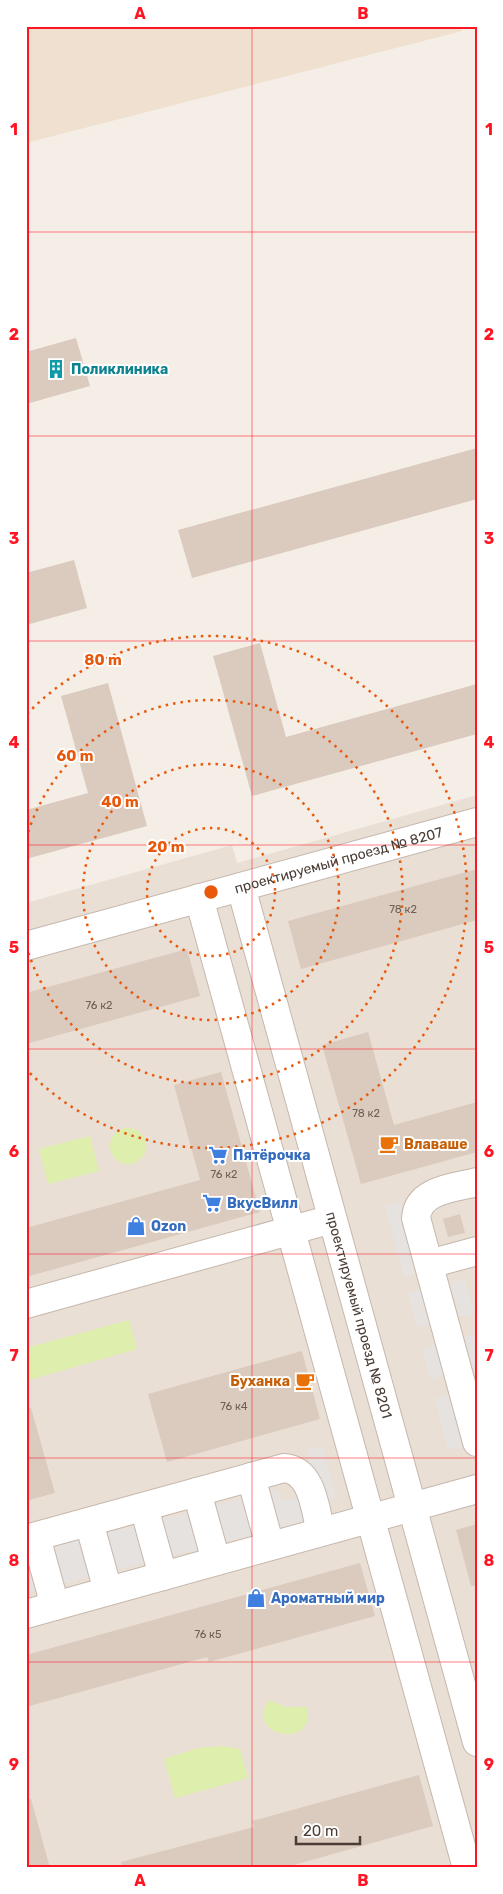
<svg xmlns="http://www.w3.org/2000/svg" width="503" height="1894" font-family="Rubik,sans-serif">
  <rect width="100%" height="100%" fill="#f5eee7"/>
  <path fill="#eadfd5" d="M477,795V1868H26V903L232,845L237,863Z"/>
  <path fill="#f0e0d0" d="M26,26H458L462,31L26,143Z"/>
  <g fill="#deeeac">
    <circle cx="128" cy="1146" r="18"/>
    <path d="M90,1136L99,1171L48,1184L39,1149Z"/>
    <path d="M129,1320L137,1349L29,1380L26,1348Z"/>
    <path d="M270,1700L285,1707H307C317,1753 241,1734 270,1700Z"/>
    <path d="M222,1746L240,1749L248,1778L175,1798L164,1759L198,1748Z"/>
  </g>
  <g fill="#e6e2e0">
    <path d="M401,1202L419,1273L404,1277L385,1206Z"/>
    <path d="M465,1279L474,1313L459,1317L450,1282Z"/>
    <path d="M423,1289L432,1324L417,1328L408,1293Z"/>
    <path d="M477,1333V1366L472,1368L464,1337Z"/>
    <path d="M437,1344L445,1375L430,1379L422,1348Z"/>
    <path d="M450,1394L463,1447L448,1450L435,1398Z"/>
    <path d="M323,1446L336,1497L319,1502L306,1450Z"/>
    <path d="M278,1489L282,1501L298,1497L304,1522L271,1530L261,1493Z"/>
    <path d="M245,1498L254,1534L221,1543L211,1506Z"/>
    <path d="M190,1512L199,1549L166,1557L156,1520Z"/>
    <path d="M138,1525L148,1562L114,1570L105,1533Z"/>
    <path d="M81,1539L91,1576L57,1585L48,1548Z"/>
    <path d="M30,1553L40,1590L26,1593V1554Z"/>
  </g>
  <g fill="#dbcabe">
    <path d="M76,338L90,386L26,404V352Z"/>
    <path d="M477,448V499L192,578L178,530Z"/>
    <path d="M74,560L87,608L26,625V573Z"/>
    <path d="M260,643L286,737L477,684V734L252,796L213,656Z"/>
    <path d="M108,683L147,826L26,859V810L88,793L61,696Z"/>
    <path d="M477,869V920L301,969L288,921Z"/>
    <path d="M187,949L200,996L26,1044V993Z"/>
    <path d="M368,1032L394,1125L477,1102V1152L361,1184L322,1045Z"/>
    <path d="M221,1072L260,1212L26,1277V1228L200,1180L174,1085Z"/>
    <path d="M460,1214L465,1233L448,1237L443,1219Z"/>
    <path d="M302,1351L320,1419L167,1462L148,1394Z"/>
    <path d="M26,1408H31L55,1493L26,1501Z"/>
    <path d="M477,1524V1586H471L456,1530Z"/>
    <path d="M360,1563L375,1616L209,1662L207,1657L26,1707V1655Z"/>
    <path d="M419,1775L433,1826L283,1868H122L121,1862L254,1827L252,1821Z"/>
    <path d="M31,1799L50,1868H26V1800Z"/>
  </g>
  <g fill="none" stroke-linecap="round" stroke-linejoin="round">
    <g stroke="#c5b7ac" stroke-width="30">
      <g id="minor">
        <path id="s1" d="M241,887L477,1742"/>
        <path d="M199,898L467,1868"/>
        <path id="s2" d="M26,946L477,822"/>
        <path d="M477,1182C455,1188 418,1189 416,1218L477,1442"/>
        <path d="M429,1264L477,1251"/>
        <path d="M26,1304L332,1219"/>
        <path d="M251,1477L270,1546"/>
        <path d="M197,1492L216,1561"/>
        <path d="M144,1507L163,1576"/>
        <path d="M89,1522L108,1591"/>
        <path d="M36,1537L55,1606"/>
        <path d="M26,1539L284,1468C313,1470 315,1510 321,1532"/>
        <path d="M26,1614L477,1489"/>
      </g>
    </g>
    <use href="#minor" stroke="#fff" stroke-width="28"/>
  </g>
  <path fill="none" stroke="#ff1522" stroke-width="1" stroke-opacity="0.55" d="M252,26V1868M26,232H477M26,436H477M26,641H477M26,845H477M26,1049H477M26,1254H477M26,1458H477M26,1662H477"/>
  <g fill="none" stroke="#e8590c" stroke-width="2.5" stroke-dasharray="2.5 5">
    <circle cx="211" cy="892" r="64"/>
    <circle cx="211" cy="892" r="128"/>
    <path d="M26 839A192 192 0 1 1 26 945"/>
    <path d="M27 714A256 256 0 1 1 27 1070"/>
  </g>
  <defs>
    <g id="building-bare" transform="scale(1.5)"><path d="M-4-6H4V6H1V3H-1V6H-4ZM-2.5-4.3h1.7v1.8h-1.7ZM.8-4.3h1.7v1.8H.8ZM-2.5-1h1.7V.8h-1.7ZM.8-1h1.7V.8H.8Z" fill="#0f9aa8" stroke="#fff" stroke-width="2.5" paint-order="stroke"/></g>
    <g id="cafe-bare" transform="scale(1.5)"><path d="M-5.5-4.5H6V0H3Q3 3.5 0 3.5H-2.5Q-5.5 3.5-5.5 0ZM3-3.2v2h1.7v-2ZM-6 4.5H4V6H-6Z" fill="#e8710a" stroke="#fff" stroke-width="2.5" paint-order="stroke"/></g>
    <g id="supermarket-bare" transform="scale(1.5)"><path d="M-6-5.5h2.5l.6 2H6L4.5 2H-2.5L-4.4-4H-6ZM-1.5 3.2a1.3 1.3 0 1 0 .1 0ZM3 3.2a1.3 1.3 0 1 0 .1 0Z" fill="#3f7fe0" stroke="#fff" stroke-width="2.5" paint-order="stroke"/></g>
    <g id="shop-bare" transform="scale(1.5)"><path d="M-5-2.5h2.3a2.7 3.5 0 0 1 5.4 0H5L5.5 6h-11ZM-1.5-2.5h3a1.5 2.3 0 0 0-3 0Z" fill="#3f7fe0" stroke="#fff" stroke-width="2.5" paint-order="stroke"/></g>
  </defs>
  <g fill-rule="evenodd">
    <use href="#building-bare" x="56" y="369"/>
    <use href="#cafe-bare" x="389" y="1144"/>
    <use href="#supermarket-bare" x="218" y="1155"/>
    <use href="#supermarket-bare" x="212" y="1203"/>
    <use href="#shop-bare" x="136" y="1226"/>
    <use href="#cafe-bare" x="305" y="1381"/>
    <use href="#shop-bare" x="256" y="1598"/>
  </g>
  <g text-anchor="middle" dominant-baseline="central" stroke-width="4" stroke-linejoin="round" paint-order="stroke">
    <g font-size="11" fill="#6e6057">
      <text x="403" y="909">78 к2</text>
      <text x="99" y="1005">76 к2</text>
      <text x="366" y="1113">78 к2</text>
      <text x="224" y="1174">76 к2</text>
      <text x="234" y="1406">76 к4</text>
      <text x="208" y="1634">76 к5</text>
    </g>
    <g font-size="14" font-weight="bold" fill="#0d838f" stroke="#fff" text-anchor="start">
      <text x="71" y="369">Поликлиника</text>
    </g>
    <g font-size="14" fill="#4a3d35" stroke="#fff">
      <text stroke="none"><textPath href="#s2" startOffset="324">проектируемый проезд № 8207</textPath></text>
      <text stroke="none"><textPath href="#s1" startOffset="444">проектируемый проезд № 8201</textPath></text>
    </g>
    <g font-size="14" font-weight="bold" fill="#c56008" stroke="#fff" text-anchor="start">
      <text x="404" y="1144">Влаваше</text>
      <text x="290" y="1381" text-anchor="end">Буханка</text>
    </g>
    <g font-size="14" font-weight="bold" fill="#366cbe" stroke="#fff" text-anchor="start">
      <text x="233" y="1155">Пятёрочка</text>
      <text x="227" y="1203">ВкусВилл</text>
      <text x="151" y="1226">Ozon</text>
      <text x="271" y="1598">Ароматный мир</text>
    </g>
  </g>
  <circle cx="211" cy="892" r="8" fill="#e8590c" stroke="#fff" stroke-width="2.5"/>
  <g font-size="15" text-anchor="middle" font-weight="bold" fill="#e8590c" stroke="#fff" stroke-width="4" stroke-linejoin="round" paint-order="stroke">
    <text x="103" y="665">80 m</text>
    <text x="75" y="761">60 m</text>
    <text x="120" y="807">40 m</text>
    <text x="166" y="852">20 m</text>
  </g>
  <rect width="503" height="1894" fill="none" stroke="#ffffff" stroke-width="55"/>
  <path d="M296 1836v8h64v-8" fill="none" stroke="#4a3d35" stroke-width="2.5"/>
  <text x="303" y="1836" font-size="15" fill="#4a3d35" stroke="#ffffff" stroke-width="4" paint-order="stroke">20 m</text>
  <rect x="28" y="28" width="448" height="1838" fill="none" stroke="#ff1522" stroke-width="2"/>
  <g font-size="16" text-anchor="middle" font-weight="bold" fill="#ff1522">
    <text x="140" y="19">A</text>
    <text x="363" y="19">B</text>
    <text x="14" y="135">1</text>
    <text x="489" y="135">1</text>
    <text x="14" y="340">2</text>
    <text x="489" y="340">2</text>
    <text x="14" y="544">3</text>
    <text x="489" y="544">3</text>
    <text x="14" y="748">4</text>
    <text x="489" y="748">4</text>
    <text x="14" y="953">5</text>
    <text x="489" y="953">5</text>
    <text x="14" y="1157">6</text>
    <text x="489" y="1157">6</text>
    <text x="14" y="1361">7</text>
    <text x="489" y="1361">7</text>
    <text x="14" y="1566">8</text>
    <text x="489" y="1566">8</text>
    <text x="14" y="1770">9</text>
    <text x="489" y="1770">9</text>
    <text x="140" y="1886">A</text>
    <text x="363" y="1886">B</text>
  </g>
</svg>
